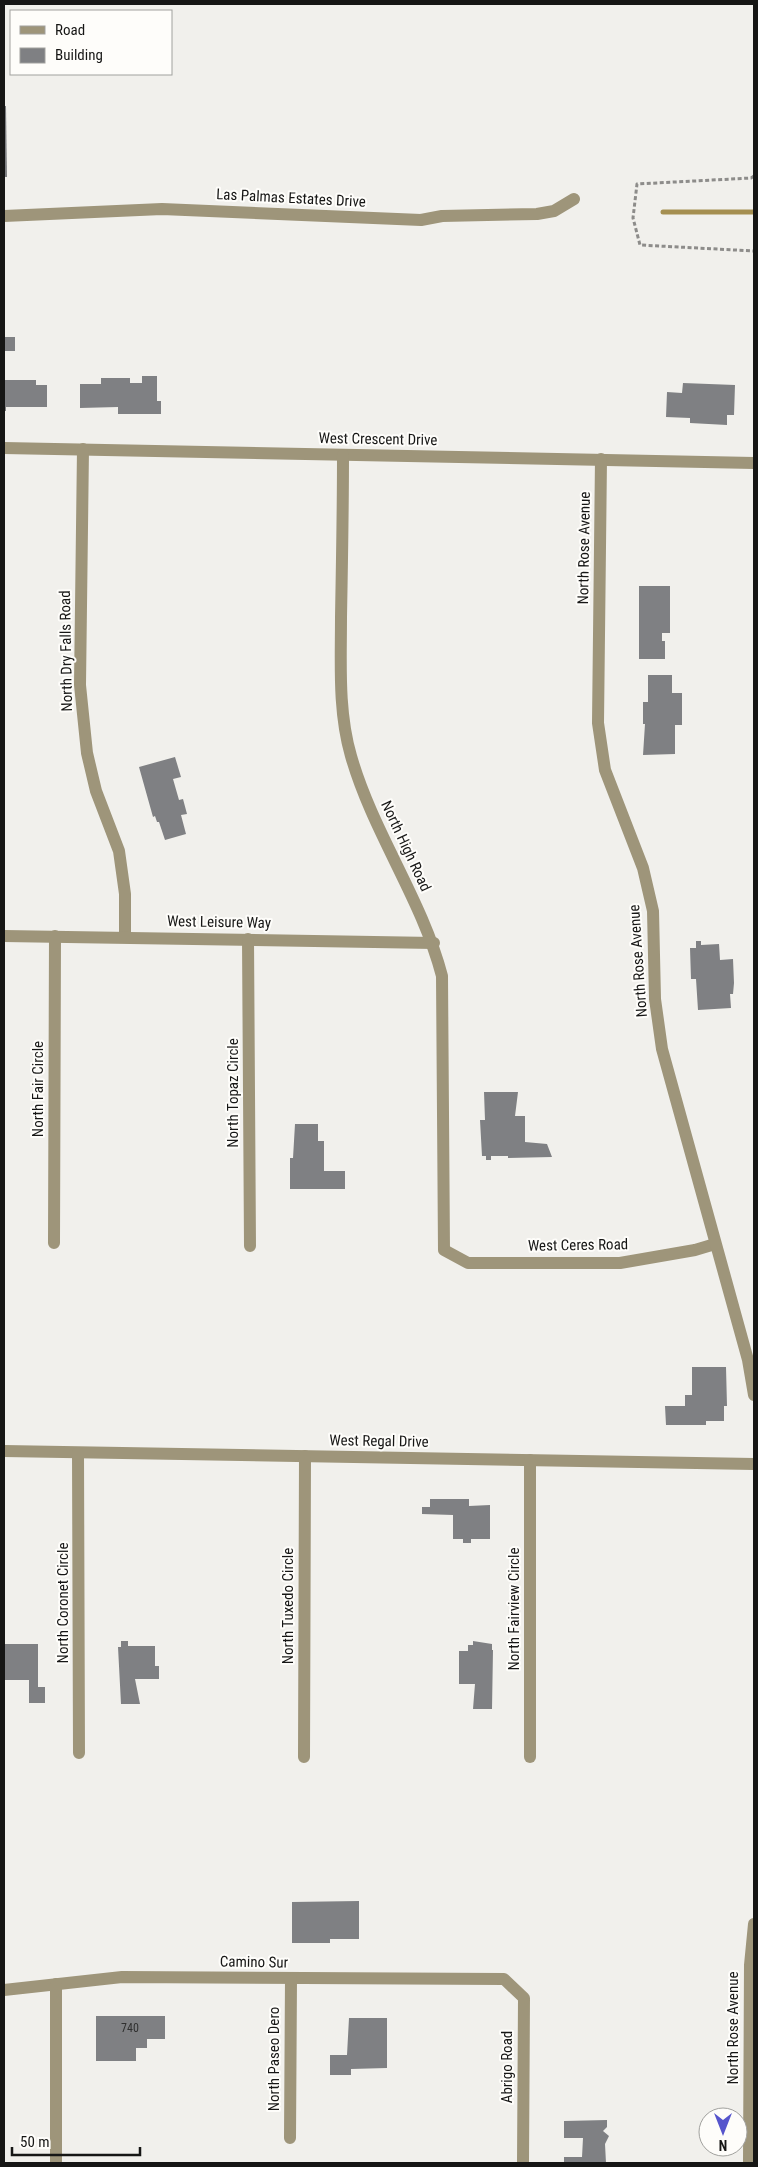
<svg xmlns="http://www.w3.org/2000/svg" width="758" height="2167" font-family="'Roboto Condensed',sans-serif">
  <rect width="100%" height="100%" fill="#f1f0ec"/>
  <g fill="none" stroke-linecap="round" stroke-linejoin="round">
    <path stroke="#a58f51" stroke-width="5" d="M663,212H754"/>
  </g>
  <g fill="#7f8083">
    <path d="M4,106H6L7,177H4Z"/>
    <rect x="4" y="337" width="11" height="14"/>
    <path d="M142,376H157V401H161V414H118V407L80,408V384H101V378H130V383H142Z"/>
    <path d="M4,380H36V385H47V407H6V411H4Z"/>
    <path d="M683,383L735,385L734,415H727V425L690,423V418L666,417L667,392L682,393Z"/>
    <path d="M639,586H670V633H662V641H665V659H639Z"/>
    <path d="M648,675H672V693H682V725H675V754L643,755L645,724H643V702H648Z"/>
    <path d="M175,757L181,777L173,779L179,800L183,799L187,814L181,815L186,834L165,840L159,822H157L155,816L153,817L139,767Z"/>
    <path d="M696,941H701V945L719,944L720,960L733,959L734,983L733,994H730L731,1008L698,1010L696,979H691L690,948H696Z"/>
    <path d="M484,1092H518L515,1116H525V1142L547,1144L552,1157L508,1158V1156H491V1160H486V1156H482L480,1120H485Z"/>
    <path d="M295,1124H318V1141H324V1171H345V1189H290V1158H293Z"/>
    <path d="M692,1367H726L727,1406H724V1421H706V1425H666L665,1406H685V1395H692Z"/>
    <path d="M430,1499H469V1506L490,1505V1539H471V1543H463V1539H453V1515L422,1514V1507H430Z"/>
    <path d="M121,1641H128V1646H155V1666H159V1679H135L140,1704H121L118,1647H121Z"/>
    <path d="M473,1641L492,1644V1650H493L492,1709H473L475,1684H459V1651H468V1645H473Z"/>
    <path d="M5,1644H38V1687H45V1703H29V1680H5Z"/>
    <path d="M359,1901V1939H330V1943H292V1902Z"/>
    <path d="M96,2016H165V2039H147V2048H136V2061H96Z"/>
    <path d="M349,2018H387V2068L351,2069V2075H330V2055H347Z"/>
    <path d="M607,2120V2127L603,2131L609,2136L605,2144L606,2163H564V2157H582L583,2138H564V2121Z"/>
  </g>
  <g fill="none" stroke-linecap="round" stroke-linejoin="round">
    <path stroke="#8d8c8a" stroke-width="3" stroke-dasharray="4 2.5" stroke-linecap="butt" d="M754,176L751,178L637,184L633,218L640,245L754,251"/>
    <g stroke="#9e957a" stroke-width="12">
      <path d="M4,216L162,209L421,220L442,216L537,214L554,211L574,199"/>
      <path d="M4,448L754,463"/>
      <path d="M83,449L80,685L87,753L96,791L119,851L125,894V937"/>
      <path d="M343,455C343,509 342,563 341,617C341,664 338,711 351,756C373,833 422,899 442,976L444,1250L468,1263H620L695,1250L715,1244"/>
      <path d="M601,459L598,723L605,770L643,868L653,911L655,999L662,1049L748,1360L754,1395"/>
      <path d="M4,936L434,943"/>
      <path d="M248,939L250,1246"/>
      <path d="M54,1243L55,936"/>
      <path d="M4,1451L754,1464"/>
      <path d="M78,1453L79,1753"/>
      <path d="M530,1460V1757"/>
      <path d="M304,1757L305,1456"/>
      <path d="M4,1990L122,1977L504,1979L524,1998L523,2163"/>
      <path d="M290,2138L291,1979"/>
      <path d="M56,2163V1984"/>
      <path d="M749,2163L750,1965L754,1924"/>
    </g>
  </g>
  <g text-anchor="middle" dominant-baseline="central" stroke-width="4" stroke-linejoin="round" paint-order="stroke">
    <g font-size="12" fill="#303030">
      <text x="130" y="2028">740</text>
    </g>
    <g font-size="15" fill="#161615" stroke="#fefdfa">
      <text transform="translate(291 198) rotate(3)">Las Palmas Estates Drive</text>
      <text transform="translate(378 439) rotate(1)">West Crescent Drive</text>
      <text transform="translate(584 548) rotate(-89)">North Rose Avenue</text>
      <text transform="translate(66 651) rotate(-91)">North Dry Falls Road</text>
      <text transform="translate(406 846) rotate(65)">North High Road</text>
      <text transform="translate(219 922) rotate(1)">West Leisure Way</text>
      <text transform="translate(638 961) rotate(-94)">North Rose Avenue</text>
      <text transform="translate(38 1089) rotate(-90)">North Fair Circle</text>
      <text transform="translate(233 1093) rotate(-90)">North Topaz Circle</text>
      <text transform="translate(578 1245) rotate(-1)">West Ceres Road</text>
      <text transform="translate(379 1441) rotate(1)">West Regal Drive</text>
      <text transform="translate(63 1603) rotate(-90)">North Coronet Circle</text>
      <text transform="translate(288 1606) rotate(-90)">North Tuxedo Circle</text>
      <text transform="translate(514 1609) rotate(-90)">North Fairview Circle</text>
      <text transform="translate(254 1962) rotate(1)">Camino Sur</text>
      <text transform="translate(733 2028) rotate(-90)">North Rose Avenue</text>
      <text transform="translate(274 2059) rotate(-90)">North Paseo Dero</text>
      <text transform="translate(507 2067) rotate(-90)">Abrigo Road</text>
    </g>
  </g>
  <rect width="758" height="2167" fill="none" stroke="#161615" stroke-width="10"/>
  <rect x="10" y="10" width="162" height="65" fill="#fefdfa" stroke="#a1a19e"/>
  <rect x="20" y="26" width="25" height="8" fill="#9e957a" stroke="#a1a19e"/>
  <text x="55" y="35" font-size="15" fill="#161615">Road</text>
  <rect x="20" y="48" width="25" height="15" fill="#7f8083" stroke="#a1a19e"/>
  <text x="55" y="60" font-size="15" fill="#161615">Building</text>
  <g transform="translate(723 2132) rotate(180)"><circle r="24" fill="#fefdfa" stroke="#a1a19e"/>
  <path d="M0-4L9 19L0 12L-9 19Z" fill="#5655cc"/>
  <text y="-8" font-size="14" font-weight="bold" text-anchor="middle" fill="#161615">N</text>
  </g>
  <path d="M12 2147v8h128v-8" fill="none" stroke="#161615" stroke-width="2.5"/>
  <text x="20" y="2147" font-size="15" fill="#161615" stroke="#fefdfa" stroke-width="4" paint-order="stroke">50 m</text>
</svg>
